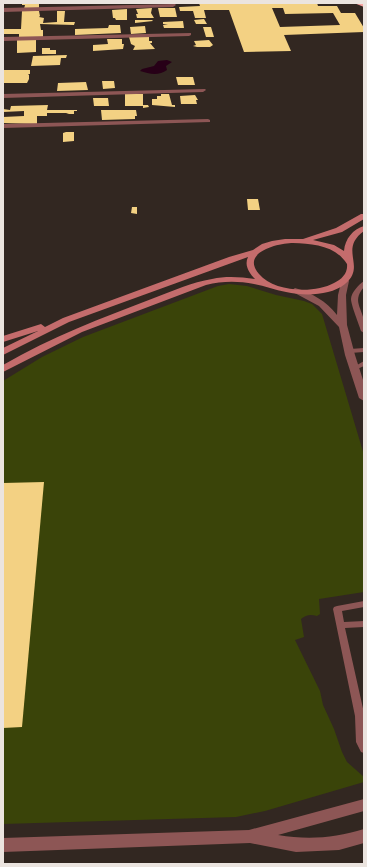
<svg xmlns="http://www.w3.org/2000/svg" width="367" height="867" font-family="Manrope,sans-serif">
  <rect width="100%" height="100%" fill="#322721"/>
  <path fill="#3a4409" d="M229,284L247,286L276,295L304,301L312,304L322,314L364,455V592L319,599L320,614L317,616C310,614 306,615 301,619L304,637L295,640L320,691L323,705L334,729L342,752L347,762L364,777V782L265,811L236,817L3,824V381L42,357L83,337L218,286Z"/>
  <path fill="#270017" d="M167,60L172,62L166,66L167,70C159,76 149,74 140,71L142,69L154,66L158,61Z"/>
  <g fill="#f3d183" fill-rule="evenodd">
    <path d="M22,3H39V8L24,9L25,5H22Z"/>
    <path d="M199,3H264V4L317,3L318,6H337L341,13H355L364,28V32L284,35L291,51L244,52L229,10H204L206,18H195L193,11H180L179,7L200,6ZM272,8H283L285,14L333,13L340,25L280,27Z"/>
    <path d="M152,8L151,13L154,18H137L136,14H138L136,9Z"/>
    <path d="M158,8H175L177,17H160Z"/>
    <path d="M127,9V20H116L115,18H113L112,10Z"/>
    <path d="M22,11H39L40,16L39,17L44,18L43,23L57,22V11H65L64,22H75L74,25L40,24L41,30H43V37H19V34H3V29H21Z"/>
    <path d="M135,20H152L153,21L135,23Z"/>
    <path d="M194,20L204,19L207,24H196Z"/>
    <path d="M183,21L184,28H164L163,25H168L163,24V22Z"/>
    <path d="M109,25H120L121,33L75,35V29L108,28Z"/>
    <path d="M145,26L146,33L131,34L130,27Z"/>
    <path d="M203,27H211L214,37H206Z"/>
    <path d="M129,37H149V41H152V43H150L155,49L133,50L135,46L131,44Z"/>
    <path d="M36,39V52L17,53V40Z"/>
    <path d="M107,39H122V44H124L123,49L93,51V45L108,44Z"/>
    <path d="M194,41L209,40L213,45L210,47H197L193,46L196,45Z"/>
    <path d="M42,48H50V50H56V54H42Z"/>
    <path d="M67,55L66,58H61L60,65L31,66L33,56Z"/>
    <path d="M4,70H30V74H28L29,75V79L27,83H3Z"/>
    <path d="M176,77H193L195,85H178Z"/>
    <path d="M102,81H114L115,88L103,89Z"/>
    <path d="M86,82L88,90L57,91L58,83Z"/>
    <path d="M125,94H143V105H148L149,107L143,108V106H125Z"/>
    <path d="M161,94H169L172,105H175V107L152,105V99H157V96H161Z"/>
    <path d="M195,95L198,100H196L197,104H181L180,96Z"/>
    <path d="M93,98H108L109,106H94Z"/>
    <path d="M48,105L47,110H77V111H74V114H69L66,113H47V116H37V124L3,123V117L24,116V111L3,112V109L10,110L11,106Z"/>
    <path d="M101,110H136L137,116H135V119L102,120Z"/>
    <path d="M66,132H74V141L63,142V133Z"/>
    <path d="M247,199H258L260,210H248Z"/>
    <path d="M132,207H137V214L131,213Z"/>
    <path d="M44,482L22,727L3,728V483Z"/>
  </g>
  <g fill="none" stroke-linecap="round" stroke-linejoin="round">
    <g fill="#8d5655" fill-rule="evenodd">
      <path d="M364,281V287C353,300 360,305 364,320C364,324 364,329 364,333L361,331C359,324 351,305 351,299C351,293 359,284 364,281Z"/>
      <path d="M364,348V352L350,353L347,351L350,349Z"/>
      <path d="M364,361V366L355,370L352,368Z"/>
      <path d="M364,601V607L342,611L344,622L364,621V627L345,628L364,713V753L361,752L356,742L355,716L333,609L334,607L337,606Z"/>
    </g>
    <g fill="#8d5655" fill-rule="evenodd">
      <path d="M175,4L176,5L173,7L3,12V8Z"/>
      <path d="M191,33V35L189,36L3,41V37Z"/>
      <path d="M205,89L206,90L203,92L3,98V94Z"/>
      <path d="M208,119L210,120V122L3,128V124Z"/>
      <path d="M342,279H348L349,281L346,295L347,325L355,355L364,383V401L359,398L345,355L339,327L319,306L291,291L295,288C312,293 326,301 337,315L338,295Z"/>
      <path d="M364,799V811L278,835C308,840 335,838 364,829V843L339,850L296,852L250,843L3,852V838L249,830Z"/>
    </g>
    <path fill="#c46c6c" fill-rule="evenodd" d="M361,214H364V219L342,232L313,240L334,245L344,251C345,239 353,229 364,226V231C338,250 367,266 345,284C330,296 304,296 286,292C275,290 265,286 254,284C238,281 222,281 206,285L82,332L3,372V365C51,337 102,318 154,298C173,291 192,282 212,279C226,276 240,277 255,279C249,273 244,265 248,257L69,322L3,355V348L38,331L3,342V336L41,324L45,327L63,318L229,257L253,250L262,244L272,241L285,239H303L336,228ZM293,243C313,244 335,245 347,264C348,273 342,279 334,283C314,294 274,292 259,274C240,252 279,243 293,243Z"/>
    <path fill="#f5a3a1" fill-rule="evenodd" d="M354,3H364V7Z"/>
  </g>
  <rect width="367" height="867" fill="none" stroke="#ebe4df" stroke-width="8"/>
</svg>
